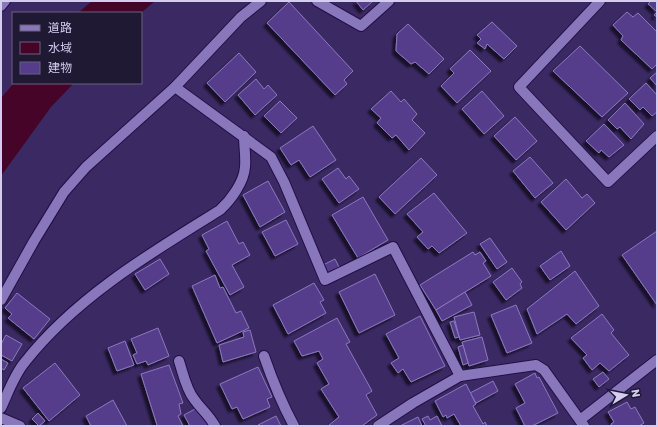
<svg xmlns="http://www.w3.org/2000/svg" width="658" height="427" font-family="Rubik,'Noto Sans JP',sans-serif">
  <defs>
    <filter id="shadow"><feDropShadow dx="-3.5" dy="3.5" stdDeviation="1" flood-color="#0009"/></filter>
  </defs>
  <rect width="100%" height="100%" fill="#3b2964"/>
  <g fill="#460428">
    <path d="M92,1H155L141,13H78Z"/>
    <path d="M14,83H74L51,107L1,176V98Z"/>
  </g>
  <g fill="#553d8c" stroke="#8a7abd" filter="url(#shadow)">
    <path d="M356,1H373L363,10Z"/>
    <path d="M651,1H657V17L654,15L657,12L648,4Z"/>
    <path d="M289,2L353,71L344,80L347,84L335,95L267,23Z"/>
    <path d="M627,12L633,17L638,13L657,32V64L652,69L621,40L623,36L613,25Z"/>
    <path d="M492,22L517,46L504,59L487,44L485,49L477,43L481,39L477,35Z"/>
    <path d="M408,24L444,59L429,74L415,62L411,64L396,51L397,34Z"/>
    <path d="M580,46L628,93L602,117L553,71Z"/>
    <path d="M470,50L491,71L457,103L441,86L454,73L450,69Z"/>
    <path d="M239,53L256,72L225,102L207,83Z"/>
    <path d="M657,72V86L650,78Z"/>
    <path d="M256,79L264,89L268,85L277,95L255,115L238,95Z"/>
    <path d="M646,83L657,95V112L652,116L643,107L640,110L629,99Z"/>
    <path d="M391,91L401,102L404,99L417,114L412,120L425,133L409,150L396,135L392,138L377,123L381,118L371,109Z"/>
    <path d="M482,91L504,116L484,134L462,109Z"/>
    <path d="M280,101L297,118L281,133L264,116Z"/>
    <path d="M625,103L644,124L631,139L620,127L617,129L608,120Z"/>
    <path d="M515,117L537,141L516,160L494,136Z"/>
    <path d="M604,124L624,145L609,157L601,150L599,153L586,141Z"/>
    <path d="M313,126L336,160L310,177L299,160L291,165L280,148Z"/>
    <path d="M530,157L553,183L535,198L513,171Z"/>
    <path d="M421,158L437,175L395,214L379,197Z"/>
    <path d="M338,168L346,179L349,176L359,189L339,203L322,179Z"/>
    <path d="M566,179L582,198L587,194L595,203L566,230L541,202Z"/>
    <path d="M268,181L285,212L260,227L243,195Z"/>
    <path d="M434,193L467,233L439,253L432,246L428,249L417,237L423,232L407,214Z"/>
    <path d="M363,197L388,240L358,258L332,215Z"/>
    <path d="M286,220L298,244L275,256L262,232Z"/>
    <path d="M227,221L239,244L243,242L250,255L232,265L244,287L230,295L206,251L209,249L202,235Z"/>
    <path d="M657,231V305L622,255Z"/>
    <path d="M490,238L507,262L497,269L480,244Z"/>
    <path d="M561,251L570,266L550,280L540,266Z"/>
    <path d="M473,252L475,255L480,252L486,261L483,263L491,276L436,310L420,285Z"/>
    <path d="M160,259L169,274L145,290L135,274Z"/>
    <path d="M335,259L339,267L328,273L323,265Z"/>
    <path d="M512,268L522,282L520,284L522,288L506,300L493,282Z"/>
    <path d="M575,271L599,306L576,324L567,314L537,334L527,309Z"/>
    <path d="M375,274L395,315L359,333L339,292Z"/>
    <path d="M215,275L220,288L223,287L236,313L241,311L249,328L217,343L192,286Z"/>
    <path d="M314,283L324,300L320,302L326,313L288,334L273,305Z"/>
    <path d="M465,292L472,305L442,321L436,310Z"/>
    <path d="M17,293L50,319L34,339L8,318L12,314L5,308Z"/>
    <path d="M516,305L532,343L507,353L491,315Z"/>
    <path d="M474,312L480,335L460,340L454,317Z"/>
    <path d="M602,314L614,330L611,333L629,355L609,371L600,363L592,370L583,358L587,355L571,338Z"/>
    <path d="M420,316L445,366L411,382L403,369L398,373L391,363L399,358L386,334Z"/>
    <path d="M337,318L350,342L346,344L372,391L366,395L377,415L362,426H328L339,417L321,389L329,384L317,363L323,359L319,351L302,356L294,341Z"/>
    <path d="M454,321L459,337L455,338L450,322Z"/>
    <path d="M158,328L169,356L148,365L146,361L137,364L133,355L137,353L131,339Z"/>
    <path d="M250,330L256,352L223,362L219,345L244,337L243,332Z"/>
    <path d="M6,335L22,344L12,361L1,355V344Z"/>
    <path d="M482,337L488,360L469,366L462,342Z"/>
    <path d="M125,341L134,365L117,371L108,348Z"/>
    <path d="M463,345L468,363L463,365L458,347Z"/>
    <path d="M1,359L8,363L4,370L1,368Z"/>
    <path d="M55,363L80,395L49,421L23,388Z"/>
    <path d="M169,365L183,403L179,404L181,414L178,416L183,426H156L157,425L141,374Z"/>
    <path d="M258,367L272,397L267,399L270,407L243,419L237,407L232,409L220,384Z"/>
    <path d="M603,372L609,379L599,387L593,379Z"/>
    <path d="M535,373L537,378L539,377L558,413L532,426H525L516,408L525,403L515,384Z"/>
    <path d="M493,381L498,391L476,403L470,393Z"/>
    <path d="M466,384L476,404L473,406L483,424L485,422L487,426H461L454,414L447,418L446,415L443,417L435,401Z"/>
    <path d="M113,400L127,426H91L86,416Z"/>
    <path d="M627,402L631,409L635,407L644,423L639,426H612L611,424L614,422L608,412Z"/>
    <path d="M195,409L205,420L209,426H190L184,415Z"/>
    <path d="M38,413L45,421L39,426L32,419Z"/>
    <path d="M276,416L281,426H258V425Z"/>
    <path d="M428,416L430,420L437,416L442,426H426L422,419Z"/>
    <path d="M418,417L422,426H400Z"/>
  </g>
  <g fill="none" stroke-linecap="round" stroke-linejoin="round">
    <g stroke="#230d47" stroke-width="12">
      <g id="minor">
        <path d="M317,1L361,26L389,1"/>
        <path d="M600,1L519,87L608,182L657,136"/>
        <path d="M1,6L5,1"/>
        <path d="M175,87L271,157L284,182L325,280L393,247L460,376"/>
        <path d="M1,300L34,241L64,192L86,167L175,87L241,17L261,1"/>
        <path d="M264,356C273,382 281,402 294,426"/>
        <path d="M179,361C183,373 186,389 194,399C201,409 209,415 215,426"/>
        <path d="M1,408C8,393 14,375 25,362C75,298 152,252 220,210C231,200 244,182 245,167C246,157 244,146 244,136"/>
        <path d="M1,418L20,426"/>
        <path d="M580,420L657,360"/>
        <path d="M378,426L413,403L460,376L536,365L544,370L584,426"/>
      </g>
    </g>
    <use href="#minor" stroke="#8878bb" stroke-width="10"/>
  </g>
  <rect width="658" height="427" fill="none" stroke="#d4cdf1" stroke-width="4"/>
  <rect x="12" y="12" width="130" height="72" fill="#201933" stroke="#68617f"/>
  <rect x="20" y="25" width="20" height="6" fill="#8878bb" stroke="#68617f"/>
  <text x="48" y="32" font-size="12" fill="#d4cdf1">道路</text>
  <rect x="20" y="42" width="20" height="12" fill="#460428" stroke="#68617f"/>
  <text x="48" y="52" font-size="12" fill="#d4cdf1">水域</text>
  <rect x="20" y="62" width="20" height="12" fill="#553d8c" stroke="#68617f"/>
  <text x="48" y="72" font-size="12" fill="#d4cdf1">建物</text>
  <g transform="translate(626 395) rotate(80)" stroke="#201933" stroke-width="3" paint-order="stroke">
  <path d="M0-3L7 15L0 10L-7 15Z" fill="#d4cdf1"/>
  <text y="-6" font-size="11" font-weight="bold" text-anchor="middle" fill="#d4cdf1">N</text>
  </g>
</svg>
